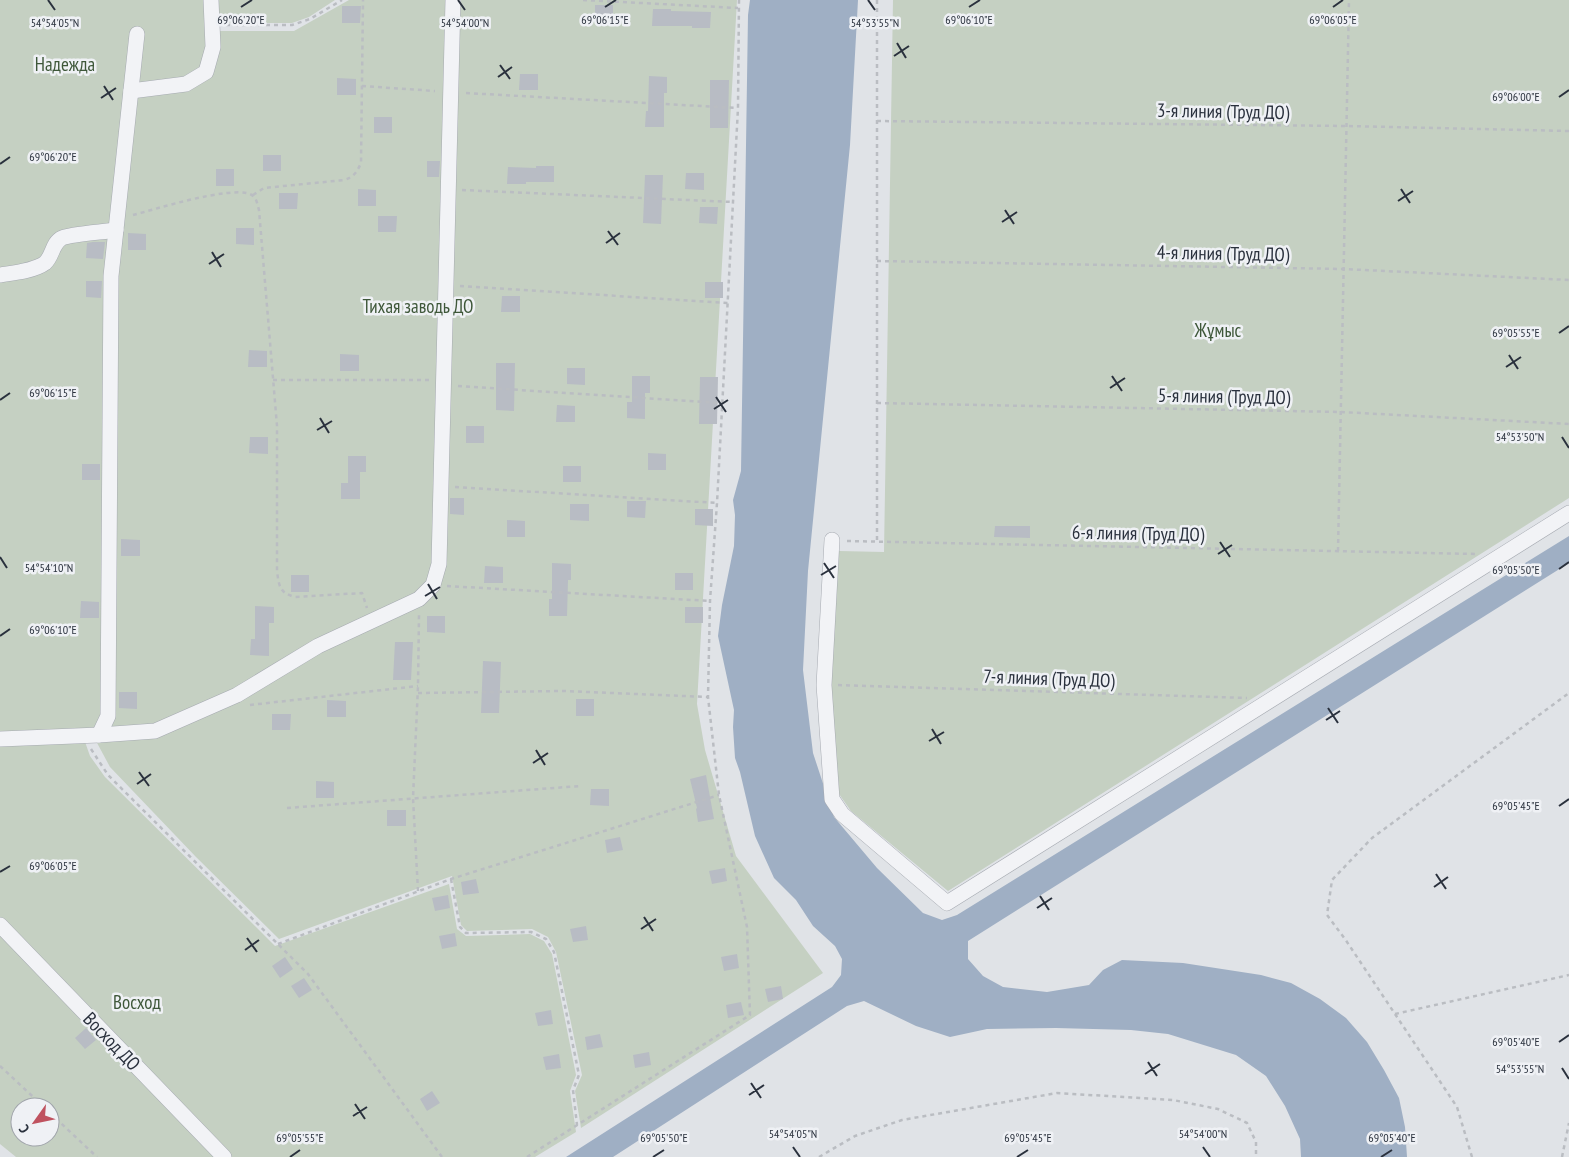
<svg xmlns="http://www.w3.org/2000/svg" width="1569" height="1157" font-family="'PT Sans Narrow',sans-serif">
  <rect width="100%" height="100%" fill="#e0e3e7"/>
  <g fill="#c5d0c2" fill-rule="evenodd">
    <path d="M0,0H206L209,45L201,67L185,77L126,84L101,717L94,729L0,734Z"/>
    <path d="M213,0H335L309,17L292,23H214Z"/>
    <path d="M349,0H737L697,704L705,750L736,856L823,973L581,1128L575,1091L582,1075L556,952L548,937L532,929L467,931L461,925L452,876L279,939L196,857L110,767L96,741L111,727L117,266L136,96L209,76L218,31H294Z"/>
    <path d="M893,0H1569V498L948,891L851,811L839,794L831,682L839,551L884,552Z"/>
    <path d="M84,739L90,756L105,777L275,946L449,884L457,929L466,936L530,934L544,941L552,954L576,1075L570,1091L576,1132L535,1157H16L0,1144V743ZM20,1107H50V1137H20Z"/>
  </g>
  <path fill="#9fafc4" d="M750,0H858L850,145L808,571L803,670L813,753L834,817L877,868L923,913L942,920L957,915L1569,536V563L968,941V959L983,976L1003,987L1047,992L1089,985L1103,970L1122,960L1183,963L1261,975L1291,983L1320,999L1346,1018L1367,1042L1384,1070L1399,1098L1405,1127L1407,1157H1301L1300,1139L1285,1106L1266,1076L1236,1055L1168,1034L1131,1030L1056,1028L987,1029L950,1037L916,1026L864,1001L847,1006L613,1157H566L832,987L841,975L842,959L835,946L813,926L796,900L774,878L755,836L740,772L735,758L733,727L734,710L718,636L722,605L734,546L735,515L733,500L741,471L748,15Z"/>
  <g fill="#b8bcc4">
    <rect x="595" y="5" width="18" height="16"/>
    <path d="M342,6H361L360,23H342Z"/>
    <path d="M653,9H671V11L711,12L710,28H692V26H652Z"/>
    <path d="M520,74H538V90H519Z"/>
    <path d="M649,76L667,77V93H664V127H645L646,111H648Z"/>
    <path d="M337,78L356,79V95H337Z"/>
    <path d="M710,80H729L728,128H710Z"/>
    <rect x="374" y="117" width="18" height="16"/>
    <rect x="263" y="155" width="18" height="16"/>
    <path d="M427,161H440L439,177H427Z"/>
    <path d="M536,166H554V182H526V184H507L508,167L536,168Z"/>
    <rect x="216" y="169" width="18" height="17"/>
    <path d="M686,173H704V190L685,189Z"/>
    <path d="M645,175H663L661,224L643,223Z"/>
    <path d="M358,189L376,190V206H358Z"/>
    <path d="M279,193H298L297,209H279Z"/>
    <path d="M700,207H718L717,224L699,223Z"/>
    <path d="M378,216H397L396,232H378Z"/>
    <path d="M236,228H254V245L236,244Z"/>
    <path d="M128,233L146,234V250H128Z"/>
    <path d="M93,242H105L103,259L86,258L87,243Z"/>
    <path d="M86,281H102L101,298L86,297Z"/>
    <rect x="705" y="282" width="18" height="16"/>
    <path d="M502,296H520V312H501Z"/>
    <path d="M249,350L267,351V367H248Z"/>
    <path d="M340,354L359,355V371H340Z"/>
    <path d="M496,363H515L514,411L496,410Z"/>
    <path d="M567,368H585V385L567,384Z"/>
    <path d="M632,376H650V393H645V419L627,418V402H632Z"/>
    <path d="M700,377H718L717,424H699Z"/>
    <path d="M557,405L575,406V422H556Z"/>
    <rect x="466" y="426" width="18" height="17"/>
    <path d="M250,437H268V454L249,453Z"/>
    <path d="M648,453L666,454V470H648Z"/>
    <path d="M348,456H366V472H360V499H341V483H348Z"/>
    <rect x="82" y="464" width="18" height="16"/>
    <rect x="563" y="466" width="18" height="16"/>
    <path d="M450,498H464V515L450,514Z"/>
    <path d="M627,501H646L645,518L627,517Z"/>
    <path d="M570,504H589V521L570,520Z"/>
    <path d="M695,509H713V526L695,525Z"/>
    <path d="M507,520L525,521V537H507Z"/>
    <path d="M995,526H1030V538L994,537Z"/>
    <path d="M121,539L140,540V556H121Z"/>
    <path d="M552,563L571,564V580H568L567,616H549V599H552Z"/>
    <path d="M485,566L503,567V583H484Z"/>
    <rect x="675" y="573" width="18" height="17"/>
    <rect x="291" y="575" width="18" height="17"/>
    <path d="M81,601L99,602V618H80Z"/>
    <path d="M255,606L274,607V623H269V656L250,655L251,639H255Z"/>
    <rect x="685" y="607" width="18" height="16"/>
    <path d="M427,616H445V633L427,632Z"/>
    <path d="M395,642H413L411,680H393Z"/>
    <path d="M483,661L501,662L499,713H481Z"/>
    <path d="M119,692H137V709L119,708Z"/>
    <rect x="576" y="699" width="18" height="17"/>
    <path d="M327,700L346,701V717H327Z"/>
    <path d="M272,714H291L290,730H272Z"/>
    <path d="M706,775L714,819L698,822L696,809L697,808L690,779Z"/>
    <path d="M316,781L334,782V798H316Z"/>
    <path d="M591,789H609V806L590,805Z"/>
    <rect x="387" y="810" width="19" height="16"/>
    <path d="M620,837L623,850L607,853L605,840Z"/>
    <path d="M725,868L727,881L712,884L709,871Z"/>
    <path d="M476,879L479,893L463,895L461,882Z"/>
    <path d="M448,895L450,908L435,911L432,898Z"/>
    <path d="M586,926L588,940L573,942L570,929Z"/>
    <path d="M455,933L457,946L442,949L439,936Z"/>
    <path d="M737,954L739,968L724,971L721,957Z"/>
    <path d="M285,957L293,969L280,978L272,966Z"/>
    <path d="M304,978L312,990L299,998L291,986Z"/>
    <path d="M781,986L783,999L768,1002L765,989Z"/>
    <path d="M741,1002L744,1015L728,1018L726,1005Z"/>
    <path d="M551,1010L553,1024L538,1026L535,1013Z"/>
    <path d="M86,1028L96,1040L85,1049L75,1038Z"/>
    <path d="M600,1034L603,1047L587,1050L585,1037Z"/>
    <path d="M649,1052L651,1065L635,1068L633,1055Z"/>
    <path d="M559,1054L561,1068L546,1070L543,1057Z"/>
    <path d="M432,1091L440,1103L427,1111L420,1099Z"/>
  </g>
  <g fill="none" stroke-linecap="round" stroke-linejoin="round">
    <g stroke="#a6aab1" stroke-width="16">
      <g id="minor">
        <path d="M131,91L186,84L206,72L213,47L211,0"/>
        <path d="M0,275C13,273 34,271 45,263C53,256 52,243 62,238C71,234 104,232 116,230"/>
        <path d="M832,540L824,685L832,799L842,814L947,903L1569,513"/>
        <path d="M99,735L108,716L111,276L137,34"/>
        <path d="M0,739L99,735L155,731L237,695L318,646L419,599L433,585L439,564L453,0"/>
        <path d="M0,925L224,1157"/>
      </g>
    </g>
    <g stroke="#babdc2" stroke-width="2.5" stroke-dasharray="4 4" stroke-linecap="butt">
      <path d="M583,0L738,8"/>
      <path d="M877,0V541"/>
      <path d="M226,25H292L310,19L342,0"/>
      <path d="M362,86L435,91"/>
      <path d="M466,93L737,108"/>
      <path d="M877,121L1347,126L1569,131"/>
      <path d="M462,190L733,202"/>
      <path d="M253,195L264,188L344,180C354,177 357,172 361,163L363,0"/>
      <path d="M133,215C156,209 229,186 250,194C257,197 257,204 259,210L277,426V571C279,587 280,593 295,597L362,593L367,608"/>
      <path d="M877,261L1344,269L1569,280"/>
      <path d="M460,286L728,303"/>
      <path d="M273,380H429"/>
      <path d="M458,386L721,403"/>
      <path d="M877,403L1341,412L1569,424"/>
      <path d="M455,487L717,503"/>
      <path d="M847,541L1477,554"/>
      <path d="M1338,551L1349,0"/>
      <path d="M447,586L710,601"/>
      <path d="M838,685L1247,698"/>
      <path d="M418,693L563,691L708,697"/>
      <path d="M250,705L418,686"/>
      <path d="M91,749L108,775L308,974L442,1157"/>
      <path d="M287,808L580,786"/>
      <path d="M451,879L460,927L466,933L531,932L546,939L554,952L579,1075L573,1090L577,1125"/>
      <path d="M418,891L413,798L418,686L419,615"/>
      <path d="M278,944L451,879L719,795"/>
      <path d="M1395,1014L1569,975"/>
      <path d="M0,1066L44,1107"/>
      <path d="M50,1113L97,1157"/>
      <path d="M527,1157L750,1015L747,927L719,795L708,697L710,601L717,503L738,108L739,0"/>
      <path d="M819,1157L855,1136L902,1120L1057,1093L1173,1100L1218,1109L1247,1123L1256,1142V1157"/>
      <path d="M1472,1157L1457,1107L1345,939L1327,915L1332,880L1372,838L1569,693"/>
      <path d="M1562,1157L1569,1123"/>
    </g>
    <use href="#minor" stroke="#f2f3f6" stroke-width="15"/>
  </g>
  <path fill="none" stroke="#2a313d" stroke-width="2" d="M48,0L55,10M458,0L465,10M868,0L875,10M241,7L252,0M605,7L616,0M969,7L980,0M1333,7L1343,0M897,43L906,58M894,56L909,46M500,65L510,79M498,77L512,67M104,86L113,100M1559,97L1569,90M101,98L116,88M0,164L10,157M1401,189L1410,203M1398,201L1413,191M1005,210L1014,224M1002,222L1017,212M608,231L618,245M606,243L620,233M212,252L221,267M209,264L224,254M1559,333L1569,326M1509,355L1518,369M1506,367L1521,357M1112,376L1122,391M1110,388L1125,378M716,397L726,412M0,400L10,393M714,409L728,400M320,418L329,433M317,430L332,421M1562,437L1569,448M1220,542L1230,557M1218,554L1232,545M0,557L7,568M824,563L834,578M1559,569L1569,562M821,575L836,566M428,584L437,599M425,596L440,587M0,636L10,629M1328,708L1338,723M1326,720L1340,711M932,729L941,744M929,741L944,732M536,750L545,765M533,763L548,753M139,772L149,786M137,784L151,774M1559,806L1569,799M0,872L10,866M1436,874L1446,889M1434,887L1448,877M1040,896L1049,910M1037,908L1052,898M644,917L653,931M641,929L656,919M247,938L257,952M245,950L259,940M1559,1042L1569,1035M1148,1062L1157,1076M1562,1068L1569,1079M1145,1074L1160,1064M751,1083L761,1098M749,1095L764,1085M355,1104L365,1119M353,1116L367,1107M793,1147L800,1157M1203,1147L1210,1157M290,1157L300,1150M653,1157L664,1150M1017,1157L1028,1150M1381,1157L1392,1150"/>
  <g text-anchor="middle" dominant-baseline="central" stroke-width="5" stroke-linejoin="round" paint-order="stroke">
    <g font-size="19" fill="#3e5739" stroke="#eff1f5">
      <text x="65" y="64">Надежда</text>
      <text x="418" y="306">Тихая заводь ДО</text>
      <text x="1218" y="330">Жұмыс</text>
      <text x="137" y="1002">Восход</text>
    </g>
    <g font-size="19" fill="#2a313d" stroke="#eff1f5">
      <text transform="translate(1223 111) rotate(1)">3-я линия (Труд ДО)</text>
      <text transform="translate(1223 253) rotate(1)">4-я линия (Труд ДО)</text>
      <text transform="translate(1224 396) rotate(1)">5-я линия (Труд ДО)</text>
      <text transform="translate(1138 533) rotate(1)">6-я линия (Труд ДО)</text>
      <text transform="translate(1049 678) rotate(2)">7-я линия (Труд ДО)</text>
      <text transform="translate(112 1041) rotate(46)">Восход ДО</text>
    </g>
  </g>
  <g font-size="12" text-anchor="middle" fill="#2a313d" stroke="#eff1f5" stroke-width="5" stroke-linejoin="round" paint-order="stroke">
    <text x="241" y="24">69°06'20"E</text>
    <text x="605" y="24">69°06'15"E</text>
    <text x="969" y="24">69°06'10"E</text>
    <text x="1333" y="24">69°06'05"E</text>
    <text x="55" y="27">54°54'05"N</text>
    <text x="465" y="27">54°54'00"N</text>
    <text x="875" y="27">54°53'55"N</text>
    <text x="1516" y="101">69°06'00"E</text>
    <text x="53" y="161">69°06'20"E</text>
    <text x="1516" y="337">69°05'55"E</text>
    <text x="53" y="397">69°06'15"E</text>
    <text x="1520" y="441">54°53'50"N</text>
    <text x="49" y="572">54°54'10"N</text>
    <text x="1516" y="574">69°05'50"E</text>
    <text x="53" y="634">69°06'10"E</text>
    <text x="1516" y="810">69°05'45"E</text>
    <text x="53" y="870">69°06'05"E</text>
    <text x="1516" y="1046">69°05'40"E</text>
    <text x="1520" y="1073">54°53'55"N</text>
    <text x="793" y="1138">54°54'05"N</text>
    <text x="1203" y="1138">54°54'00"N</text>
    <text x="300" y="1142">69°05'55"E</text>
    <text x="664" y="1142">69°05'50"E</text>
    <text x="1028" y="1142">69°05'45"E</text>
    <text x="1392" y="1142">69°05'40"E</text>
  </g>
  <g transform="translate(35 1122) rotate(237)"><circle r="24" fill="#eff1f5" stroke="#a0a4ab"/>
  <path d="M0-4L9 19L0 12L-9 19Z" fill="#bf525f"/>
  <text y="-8" font-size="14" font-weight="bold" text-anchor="middle" fill="#2a313d">С</text>
  </g>
</svg>
